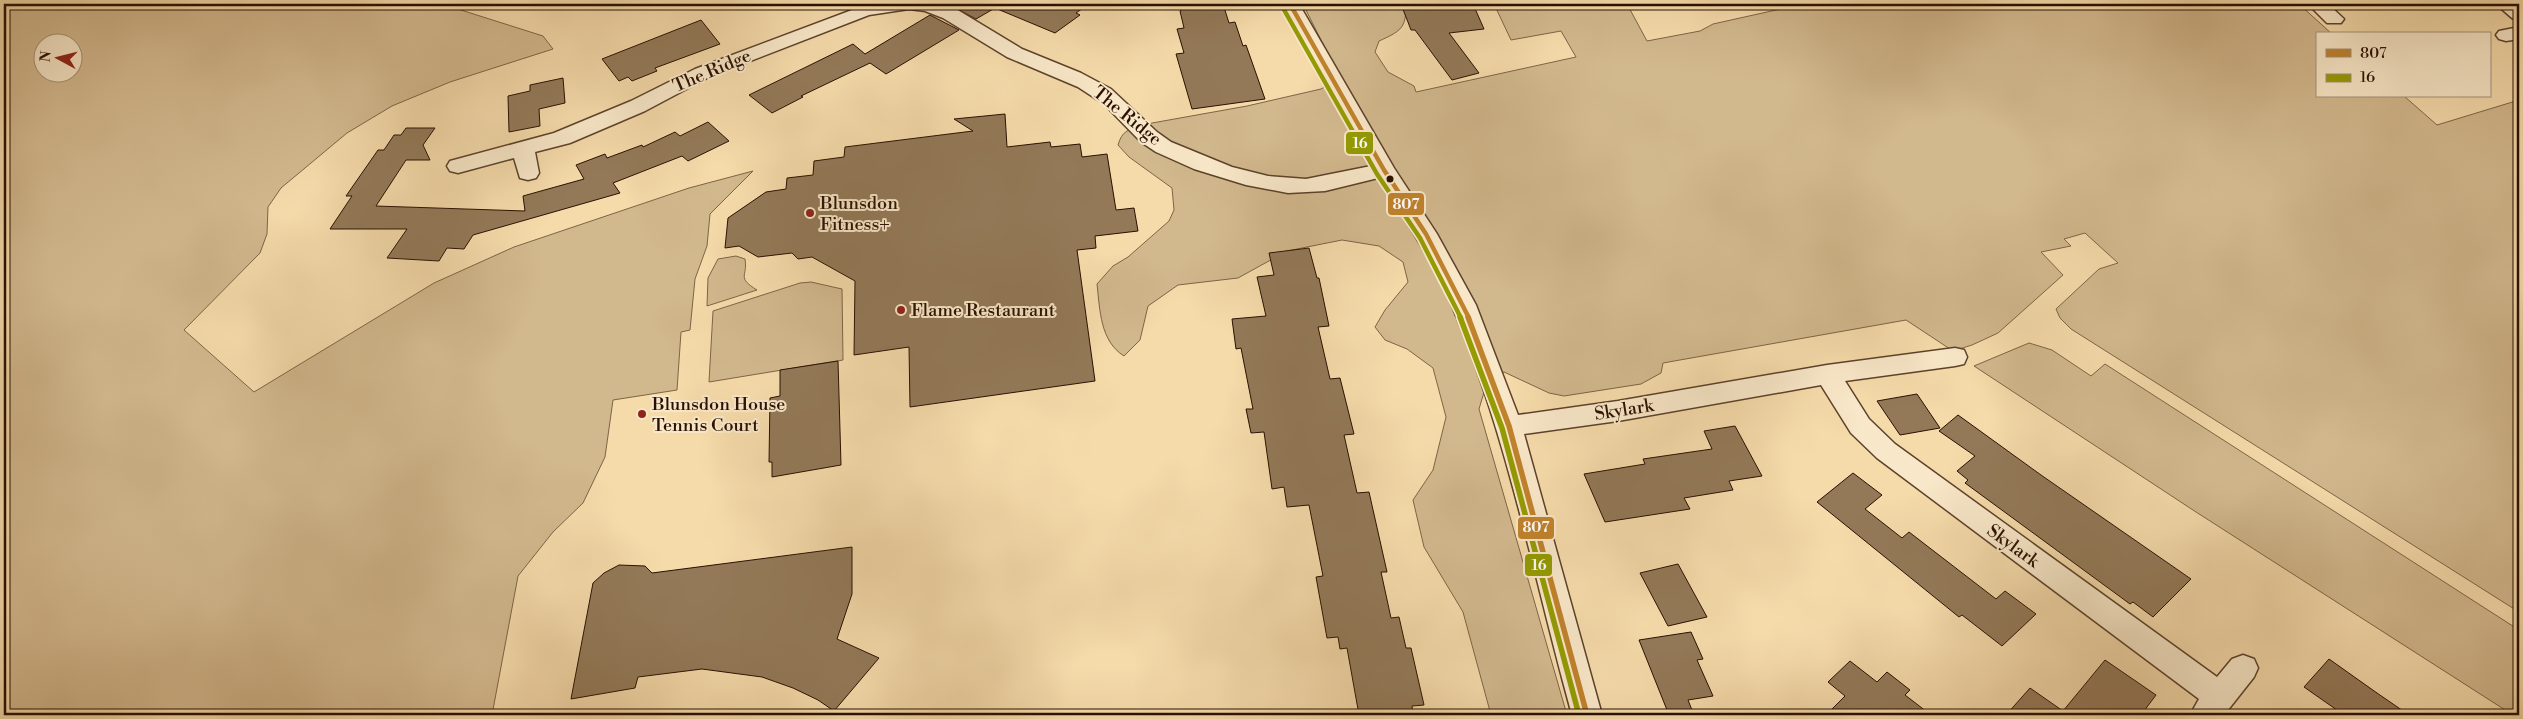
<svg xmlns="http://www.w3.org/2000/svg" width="2523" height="719" font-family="'Libre Bodoni',serif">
  <rect width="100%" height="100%" fill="#f5daaa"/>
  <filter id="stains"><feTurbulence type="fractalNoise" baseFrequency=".004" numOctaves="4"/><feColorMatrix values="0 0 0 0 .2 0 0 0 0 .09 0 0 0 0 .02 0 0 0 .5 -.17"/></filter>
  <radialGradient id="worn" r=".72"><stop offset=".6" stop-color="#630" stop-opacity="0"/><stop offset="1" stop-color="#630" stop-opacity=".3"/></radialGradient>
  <g fill="#d2b88d" stroke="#7e6446" fill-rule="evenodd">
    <path d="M4,4H442L543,36L553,49L450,82L392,106L347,133L281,188L268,207L267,234L260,253L184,330L254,392L434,283L514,247L689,188L753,171L710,214L707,246L695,279L690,330L681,332L677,390L613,400L605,457L583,503L553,532L518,576L492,715H4ZM42,42H72V72H42Z"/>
    <path d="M1303,4H1405C1408,28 1399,32 1379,41L1375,52L1388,72L1414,86L1416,92L1576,57L1561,31L1511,40L1494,4H1627L1647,41L1700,31L1713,24L1803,4H2299L2332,34H2317V96H2404L2437,125L2519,100V612L2071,329L2060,318L2056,309L2099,269L2118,263L2085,233L2064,239L2071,246L2041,252L2063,275L1998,333L1972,345L1953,351L1906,320L1663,363L1661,373L1641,384L1564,396L1549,393L1504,372L1488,379L1479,409L1567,715H1491L1463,612L1424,547L1413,500L1433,470L1446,417L1433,368L1407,349L1385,340L1375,327L1385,310L1408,282L1403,262L1379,246L1342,240L1287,251L1238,278L1178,285L1148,306L1140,340L1124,356C1100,341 1100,310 1097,284L1113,266L1128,257L1169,221L1174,210L1172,188L1129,157L1118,145C1122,131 1128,130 1141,125L1247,106L1321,89L1337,80V72Z"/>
    <path d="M736,256L745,259C748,277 736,277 757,290L707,306L708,278L718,259Z"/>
    <path d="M811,282L842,289L843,360L709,382L713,311L800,283Z"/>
    <path d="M2029,343L2052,350L2091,376L2105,364L2519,630V715H2513L2196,512L1974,366Z"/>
  </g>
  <g fill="#937958" stroke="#291000">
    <path d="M948,4H1089L1076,13L1080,15L1055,33L995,8L976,19Z"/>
    <path d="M1190,4H1223L1229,23L1235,22L1243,46L1246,45L1265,99L1192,109L1176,54L1184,53L1177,29L1184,28L1180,11Z"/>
    <path d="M1401,4H1473L1484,29L1449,33L1479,73L1452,80L1415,30H1411Z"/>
    <path d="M930,15L959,30L886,74L870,63L801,96L803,97L772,113L749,95L853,44L865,54Z"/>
    <path d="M701,20L720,44L655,68L657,71L632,81L628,77L619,81L602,59Z"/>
    <path d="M563,78L565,103L539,109L540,126L509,132L508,96L530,91V85Z"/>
    <path d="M1005,114L1007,147L1050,142L1051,147L1080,144L1082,157L1107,154L1116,210L1134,208L1138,231L1095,236L1096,248L1077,250L1095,381L910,407L909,347L854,355L855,281L812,257L798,259L792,253L758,257L739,246L725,248L728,218L766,192L786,189L787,178L813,175L814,161L844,157L845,147L973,131L954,119Z"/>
    <path d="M708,122L729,141L688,161L682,156L613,183L620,193L473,235L464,249L447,248L439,261L387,258L407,229H330L352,196H346L378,150H384L394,135H401L406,128H435L423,145L430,160H406L376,206L525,211L523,196L584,179L576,165L605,154L607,158L642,145L643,147L675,132L680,136Z"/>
    <path d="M1309,248L1317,278H1319L1329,326L1318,327L1330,379L1340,378L1354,434L1344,435L1357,493L1369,492L1387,572H1381L1391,618L1399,617L1406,648H1411L1424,705L1412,706L1413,715H1359L1347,648L1340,649L1338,637L1327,638L1316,577L1323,576L1309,505L1287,507L1284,487L1272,489L1264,432L1251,433L1246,409H1253L1241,348L1236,349L1232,319L1266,316L1257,277L1274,275L1269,253Z"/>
    <path d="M838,361L841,465L772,477V462H769L770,398L780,396V370Z"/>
    <path d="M1917,394L1940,428L1900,435L1877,401Z"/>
    <path d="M1958,415L2041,475L2191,579L2153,617L2133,602L2130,604L1965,483L1968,480L1957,471L1975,456L1939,431Z"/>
    <path d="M1735,426L1762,476L1729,481L1733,490L1684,498L1690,509L1605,522L1584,474L1645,464L1643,459L1712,449L1704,431Z"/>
    <path d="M1853,473L1882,495L1865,509L1902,538L1909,532L1996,599L2005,591L2036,614L2002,646L1962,615L1959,617L1817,502Z"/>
    <path d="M852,547V594L837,639L879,658L834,711L818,700L793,688L762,677L702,669L638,677L635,688L571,699L593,583L604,573L619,565L645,566L652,573Z"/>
    <path d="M1678,564L1707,617L1668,626L1640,573Z"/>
    <path d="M1691,632L1703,659L1697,660L1713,696L1688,700L1694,715H1669L1639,640Z"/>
    <path d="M2329,659L2377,693L2409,715H2344L2304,687Z"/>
    <path d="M2105,660L2156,695L2141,715H2006L2030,688L2063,711Z"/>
    <path d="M1850,661L1877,682L1887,672L1910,690L1905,695L1931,715H1826L1845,696L1828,682Z"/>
  </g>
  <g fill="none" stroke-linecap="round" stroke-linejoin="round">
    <g stroke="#5c422a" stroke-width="3">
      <g id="minor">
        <path d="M868,4H942L956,9L1022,49L1081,73L1111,89L1157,132L1171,142L1232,167L1268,176L1306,179L1371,166L1280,4H1299L1394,168L1437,234L1476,305L1518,415L1618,401L1827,365L1955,348L1964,350L1967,357L1964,364L1955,366L1845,381L1869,419L1895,444L2217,677L2232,659L2243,655L2254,659L2258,668L2254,677L2224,715H2190L2199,699L1877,458L1851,433L1821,385L1618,421L1524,434L1602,715H1572C1534,579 1508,437 1452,306C1433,261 1405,219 1378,178L1325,191L1288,193L1246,185L1194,169L1156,152L1141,142L1104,104L1078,87L1007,57L943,18L925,11L909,9L869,15L709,77L645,111L570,143L535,152L539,173L536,178L528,180L520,178L514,158L458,173L450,171L447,166L450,161L554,133L631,101L695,69Z"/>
        <path d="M2308,4H2328L2344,19L2341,23H2327Z"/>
        <path d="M2496,4H2517L2519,5V20L2512,18Z"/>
        <path d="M2519,27V39L2506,41L2499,39L2496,35L2499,31Z"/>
      </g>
    </g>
    <use href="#minor" fill="#f8e7c8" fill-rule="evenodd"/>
    <g stroke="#f8e7c8" stroke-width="8">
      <path id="bus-1-far1" d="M1290,4L1384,170L1426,234L1469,318"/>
    </g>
    <g stroke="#f8e7c8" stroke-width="9">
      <path id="bus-1" d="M1468,317L1509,426L1587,715"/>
    </g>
    <g stroke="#f8e7c8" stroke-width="8">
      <path id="bus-2-far1" d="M1283,8L1377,174L1420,238L1461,318"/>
    </g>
    <g stroke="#f8e7c8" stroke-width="9">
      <path id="bus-2" d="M1460,317L1502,428L1579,715"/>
    </g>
    <use href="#bus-1-far1" stroke="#c0822c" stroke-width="4.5"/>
    <use href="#bus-1" stroke="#c0822c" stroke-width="5.5"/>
    <use href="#bus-2-far1" stroke="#949b03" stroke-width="4.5"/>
    <use href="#bus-2" stroke="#949b03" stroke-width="5.5"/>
  </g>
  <circle fill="#291000" stroke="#f8e7c8" stroke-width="2" cx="1390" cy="179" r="4.5"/>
  <g fill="#8f2418" stroke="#f8e7c8" stroke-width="2">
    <circle cx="810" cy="213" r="5"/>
    <circle cx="901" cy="310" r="5"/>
    <circle cx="642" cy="414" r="5"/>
  </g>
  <g text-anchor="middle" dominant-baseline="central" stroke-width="4" stroke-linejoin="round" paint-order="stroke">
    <g font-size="18" fill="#291000" stroke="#f8e7c8">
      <text transform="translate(712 71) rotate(-23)">The Ridge</text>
      <text transform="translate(1127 116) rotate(39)">The Ridge</text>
      <text transform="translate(1624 410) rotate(-9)">Skylark</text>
      <text transform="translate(2013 546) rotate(36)">Skylark</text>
    </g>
    <g font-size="18" fill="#291000" stroke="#f8e7c8" text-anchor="start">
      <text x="820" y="203">Blunsdon<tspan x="820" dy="21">Fitness+</tspan></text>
      <text x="911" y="310">Flame Restaurant</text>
      <text x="652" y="404">Blunsdon House<tspan x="652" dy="21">Tennis Court</tspan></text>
    </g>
  </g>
  <g stroke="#f8e7c8" stroke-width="2">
    <rect x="1345" y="131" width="29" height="24" rx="5" fill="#949b03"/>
    <rect x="1387" y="192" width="38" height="24" rx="5" fill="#c0822c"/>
    <rect x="1517" y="516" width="38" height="24" rx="5" fill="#c0822c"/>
    <rect x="1524" y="553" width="29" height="24" rx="5" fill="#949b03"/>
  </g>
  <g font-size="14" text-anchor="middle" font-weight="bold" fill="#fff">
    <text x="1360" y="148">16</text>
    <text x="1406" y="209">807</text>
    <text x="1536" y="532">807</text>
    <text x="1539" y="570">16</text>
  </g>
  <rect width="2523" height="719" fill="none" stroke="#f5daaa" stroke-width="20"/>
  <rect x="5" y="5" width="2513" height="709" fill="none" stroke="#291000" stroke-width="2.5"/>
  <rect x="10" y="10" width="2503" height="699" fill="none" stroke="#291000"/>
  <rect x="2316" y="32" width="175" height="65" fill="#f8e7c8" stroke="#a59178"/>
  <rect x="2326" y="49" width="25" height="8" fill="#c0822c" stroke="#a59178"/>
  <text x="2360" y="58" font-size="15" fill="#291000">807</text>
  <rect x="2326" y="74" width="25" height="8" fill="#949b03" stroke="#a59178"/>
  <text x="2360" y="82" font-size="15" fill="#291000">16</text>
  <g transform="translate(58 58) rotate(277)"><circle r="24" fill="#f8e7c8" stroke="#a59178"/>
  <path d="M0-4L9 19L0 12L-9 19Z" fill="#8f2418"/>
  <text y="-8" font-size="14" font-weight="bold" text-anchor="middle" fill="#291000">N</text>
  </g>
  <rect width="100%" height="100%" filter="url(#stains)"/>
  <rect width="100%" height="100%" fill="url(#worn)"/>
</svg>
